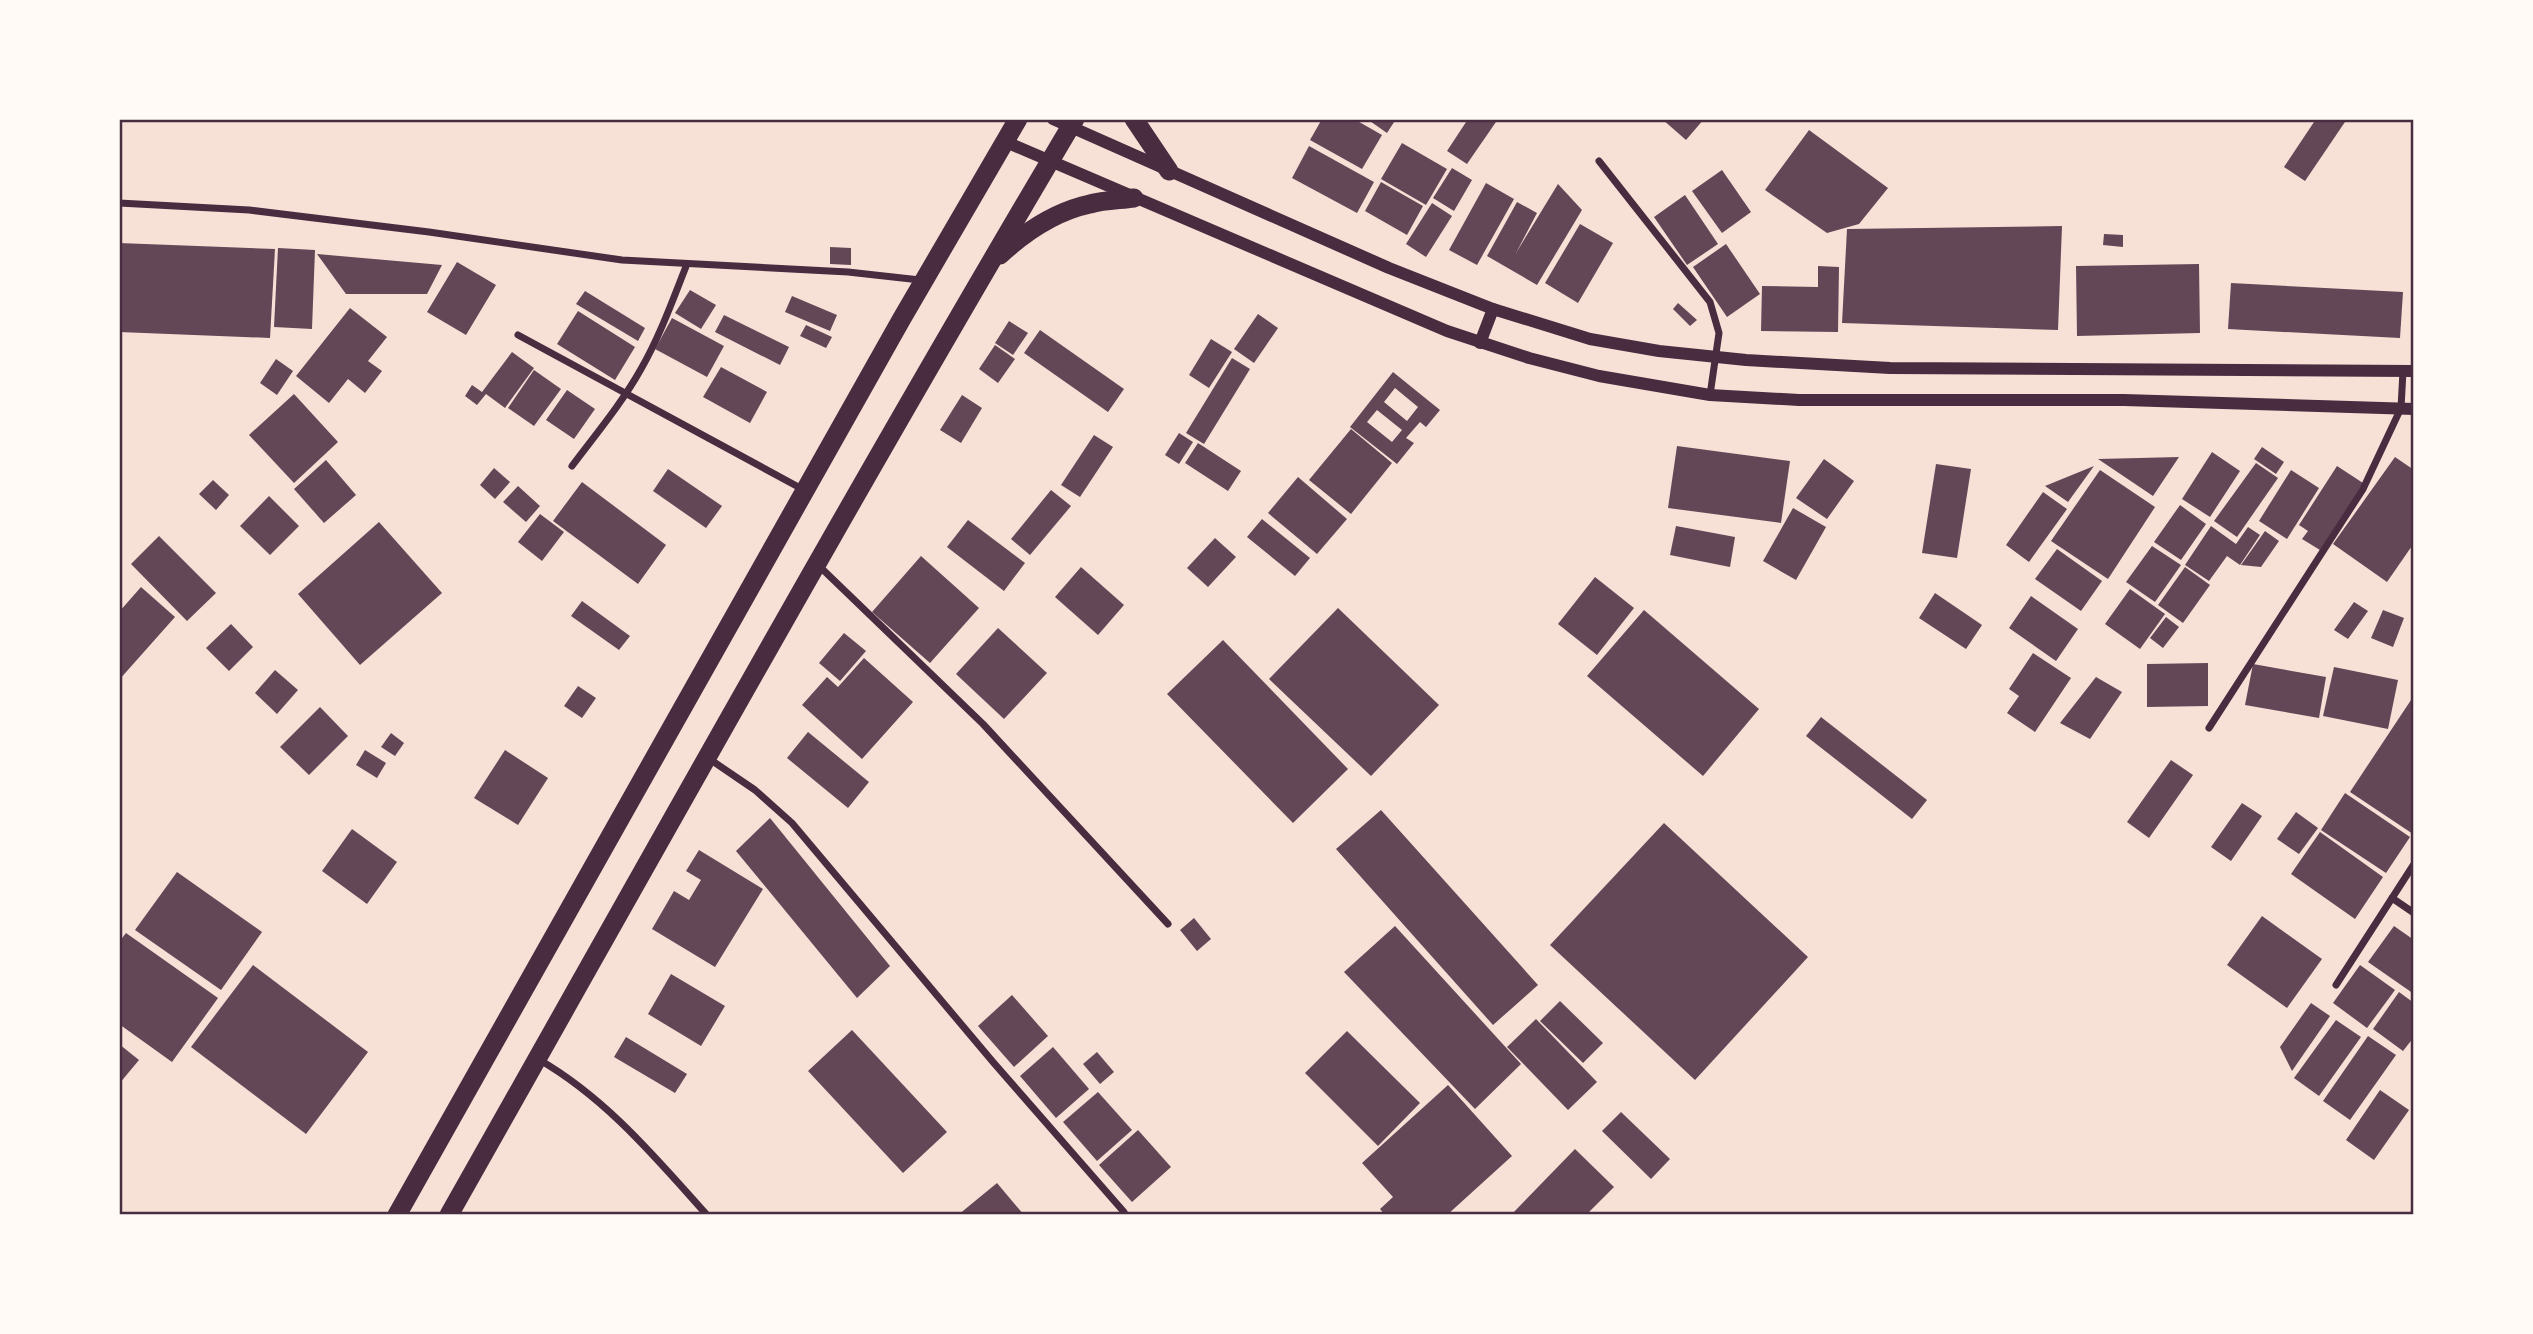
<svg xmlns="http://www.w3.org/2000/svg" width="2533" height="1334" font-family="Merriweather,serif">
  <rect width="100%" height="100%" fill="#f7e1d7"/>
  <g fill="#644757" fill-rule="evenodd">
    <path d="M1322,119H1354L1382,135L1362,169L1310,140Z"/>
    <path d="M1367,119H1396L1387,133Z"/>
    <path d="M1468,119H1498L1467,164L1447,151Z"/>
    <path d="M1662,119H1704L1686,140Z"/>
    <path d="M2316,119H2347L2305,181L2284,167Z"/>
    <path d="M1809,130L1888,188L1859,224L1827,233L1765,190Z"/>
    <path d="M1402,143L1447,169L1426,205L1381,179Z"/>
    <path d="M1309,146L1374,182L1357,213L1292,178Z"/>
    <path d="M1452,168L1472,180L1454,211L1433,198Z"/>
    <path d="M1722,170L1751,212L1722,233L1692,191Z"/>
    <path d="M1381,182L1423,206L1407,235L1365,211Z"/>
    <path d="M1486,183L1514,199L1477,265L1449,250Z"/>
    <path d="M1558,184L1582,210L1537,285L1487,256L1517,202L1537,213L1516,253Z"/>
    <path d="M1685,195L1718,244L1687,265L1654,217Z"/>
    <path d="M1432,203L1452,216L1426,257L1406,244Z"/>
    <path d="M1580,224L1613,243L1578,303L1545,283Z"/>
    <path d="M2062,226L2058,330L1842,323L1847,229Z"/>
    <path d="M2104,234L2123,235V247L2103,245Z"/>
    <path d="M119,243L275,249L270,338L119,332Z"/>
    <path d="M1726,244L1760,294L1727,317L1693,267Z"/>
    <path d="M830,247L851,248V265L830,264Z"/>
    <path d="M278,248L315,250L312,329L274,327Z"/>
    <path d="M317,254L442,265L427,294H346Z"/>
    <path d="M457,262L496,285L466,335L427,312Z"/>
    <path d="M2199,264L2200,333L2077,336L2076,266Z"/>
    <path d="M1818,266L1839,267L1838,332L1761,331L1762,286L1818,287Z"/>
    <path d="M2231,283L2403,292L2400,338L2228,329Z"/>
    <path d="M690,290L716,305L701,329L675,313Z"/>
    <path d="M585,291L645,328L638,341L576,304Z"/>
    <path d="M792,296L837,315L830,331L785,312Z"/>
    <path d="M1678,303L1697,320L1690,326L1673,309Z"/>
    <path d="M350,308L387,337L368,361L382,371L365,393L348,379L329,403L296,376Z"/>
    <path d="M578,311L635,347L615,380L557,344Z"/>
    <path d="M1258,314L1278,328L1254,363L1234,349Z"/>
    <path d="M724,315L789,347L780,365L715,332Z"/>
    <path d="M672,318L724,346L707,377L655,349Z"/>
    <path d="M1009,321L1028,333L1013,355L995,343Z"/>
    <path d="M806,325L832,337L826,348L800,336Z"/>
    <path d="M1040,330L1124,389L1108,412L1024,353Z"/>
    <path d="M1211,339L1232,352L1209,388L1189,375Z"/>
    <path d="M995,345L1015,359L998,383L979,369Z"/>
    <path d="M512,352L534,368L505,408L486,394L477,405L465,396L472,385L482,392Z"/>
    <path d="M1232,358L1250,369L1204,444L1186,433Z"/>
    <path d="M276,359L293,371L277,395L260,383Z"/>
    <path d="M721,367L767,392L750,423L703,397Z"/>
    <path d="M534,370L561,389L534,426L508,408Z"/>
    <path d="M1393,372L1440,410L1426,427L1420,422L1406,438L1414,443L1397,464L1350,427ZM1395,388L1418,407L1407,421L1384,402ZM1377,410L1402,430L1392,442L1367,422Z"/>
    <path d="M567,390L595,409L574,439L546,420Z"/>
    <path d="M294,394L338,442L294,483L249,435Z"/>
    <path d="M962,395L982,408L961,443L940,430Z"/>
    <path d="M1351,429L1392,463L1351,514L1309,480Z"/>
    <path d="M1179,433L1193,442L1179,464L1165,455Z"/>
    <path d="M1094,435L1113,447L1080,497L1061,485Z"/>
    <path d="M1198,443L1241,471L1228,491L1185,463Z"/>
    <path d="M1677,446L1790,461L1781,523L1668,508Z"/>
    <path d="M2262,447L2284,462L2276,474L2254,459Z"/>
    <path d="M2212,452L2240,471L2210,517L2182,499Z"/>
    <path d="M2179,457L2153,496L2098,459Z"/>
    <path d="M2395,457L2414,470V543L2387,582L2333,544Z"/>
    <path d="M1824,459L1854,481L1827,519L1796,498Z"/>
    <path d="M326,460L356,495L324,523L294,489Z"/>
    <path d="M2256,463L2278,478L2237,537L2214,521Z"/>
    <path d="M1936,464L1971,469L1957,558L1922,553Z"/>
    <path d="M2094,466L2068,502L2045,486Z"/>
    <path d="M2337,466L2363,483L2320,550L2302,539L2308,531L2299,525Z"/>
    <path d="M494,468L510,482L495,499L480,485Z"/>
    <path d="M668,469L722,506L706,528L653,491Z"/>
    <path d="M2100,470L2155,507L2108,579L2051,541Z"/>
    <path d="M2291,470L2319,488L2287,539L2259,521Z"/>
    <path d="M1298,477L1347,519L1317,554L1268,513Z"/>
    <path d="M213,480L229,495L216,510L199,494Z"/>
    <path d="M582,482L666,545L638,584L553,521Z"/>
    <path d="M518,486L540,506L526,522L503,502Z"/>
    <path d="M1051,490L1071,506L1030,555L1011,539Z"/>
    <path d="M2043,492L2067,509L2029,562L2006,545Z"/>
    <path d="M269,496L299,526L270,555L240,526Z"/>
    <path d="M2180,505L2206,524L2181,560L2154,542Z"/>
    <path d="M1793,508L1826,527L1796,580L1763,561Z"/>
    <path d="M540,514L564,532L542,561L518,542Z"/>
    <path d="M1262,519L1310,558L1295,576L1247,537Z"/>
    <path d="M968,520L1025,563L1004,591L947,547Z"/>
    <path d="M379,522L442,593L360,665L298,594Z"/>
    <path d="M1676,526L1735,537L1730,567L1670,555Z"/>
    <path d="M2211,526L2236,544L2248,527L2260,535L2240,565L2227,556L2209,581L2185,565Z"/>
    <path d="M2265,531L2279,541L2261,567L2241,565Z"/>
    <path d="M159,536L216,593L187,621L131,564Z"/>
    <path d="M1215,538L1236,557L1208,587L1187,568Z"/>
    <path d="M2152,546L2181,565L2155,602L2126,582Z"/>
    <path d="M2057,549L2102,581L2081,611L2035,579Z"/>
    <path d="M921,556L979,608L930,663L872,612Z"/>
    <path d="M1081,567L1124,605L1098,635L1055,597Z"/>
    <path d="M2185,567L2210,585L2183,623L2158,605Z"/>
    <path d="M1595,577L1634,608L1597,655L1558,624Z"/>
    <path d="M141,587L175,617L119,680V612Z"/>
    <path d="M2130,589L2165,614L2140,649L2105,624Z"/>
    <path d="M1935,593L1982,625L1966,649L1919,618Z"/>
    <path d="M2031,596L2078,629L2056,661L2009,628Z"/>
    <path d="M582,601L630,636L619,650L571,616Z"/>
    <path d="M2354,602L2368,611L2348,639L2334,630Z"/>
    <path d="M1338,608L1439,705L1371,776L1269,679Z"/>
    <path d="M1644,610L1759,709L1703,776L1587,676Z"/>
    <path d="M2383,610L2404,618L2393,647L2371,638Z"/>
    <path d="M2166,617L2179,627L2163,648L2150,638Z"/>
    <path d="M231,624L253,647L229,671L206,648Z"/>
    <path d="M998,628L1047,673L1004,719L956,674Z"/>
    <path d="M844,633L866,651L840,681L819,663Z"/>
    <path d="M1223,640L1348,769L1293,823L1167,694Z"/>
    <path d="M2033,653L2071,678L2035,732L2007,713L2019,696L2009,689Z"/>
    <path d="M864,658L913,702L862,759L802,705L827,677L838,687Z"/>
    <path d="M2208,663V706L2147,707V664Z"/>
    <path d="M2253,664L2326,677L2319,718L2245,705Z"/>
    <path d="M2334,667L2398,680L2388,729L2323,716Z"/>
    <path d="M275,670L298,690L277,714L255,693Z"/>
    <path d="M2096,677L2122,692L2090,739L2060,723Z"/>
    <path d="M578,686L596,698L582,718L564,706Z"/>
    <path d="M2411,700L2414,702L2413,834L2350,792Z"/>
    <path d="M320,707L348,736L309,775L280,747Z"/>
    <path d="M1821,717L1927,800L1912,819L1806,736Z"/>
    <path d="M808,732L869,782L848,808L787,758Z"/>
    <path d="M391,733L404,743L395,756L381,747Z"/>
    <path d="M365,750L386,763L377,778L356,765Z"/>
    <path d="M505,750L548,778L518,825L474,798Z"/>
    <path d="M2171,760L2193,775L2149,838L2127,822Z"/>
    <path d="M2345,793L2410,837L2386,873L2321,830Z"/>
    <path d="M2242,803L2262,816L2231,861L2211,847Z"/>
    <path d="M1381,810L1538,985L1493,1025L1336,849Z"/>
    <path d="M2296,812L2318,828L2299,854L2277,839Z"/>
    <path d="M770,818L890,966L857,998L736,851Z"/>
    <path d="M1664,823L1808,957L1695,1080L1550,945Z"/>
    <path d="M352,829L397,862L367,904L322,871Z"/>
    <path d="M2320,832L2383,877L2355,919L2291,874Z"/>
    <path d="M699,850L763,889L715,967L652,929L674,891L689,900L701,880L686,871Z"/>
    <path d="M177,872L262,932L221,990L135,930Z"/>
    <path d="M2262,916L2322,959L2287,1008L2227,965Z"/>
    <path d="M1194,918L1211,939L1197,951L1180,930Z"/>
    <path d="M1395,926L1521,1064L1475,1109L1344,972Z"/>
    <path d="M2394,926L2414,940V994L2368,962Z"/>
    <path d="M126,933L218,998L172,1062L119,1024V942Z"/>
    <path d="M253,965L368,1052L306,1134L191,1047Z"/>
    <path d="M2360,965L2395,990L2367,1028L2333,1003Z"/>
    <path d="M671,974L725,1006L701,1046L648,1014Z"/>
    <path d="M2399,992L2414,1003V1037L2403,1051L2373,1029Z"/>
    <path d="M1012,995L1048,1036L1014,1067L978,1026Z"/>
    <path d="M1560,1001L1603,1043L1583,1063L1540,1021Z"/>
    <path d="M2311,1003L2330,1016L2292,1071L2280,1047Z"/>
    <path d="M1536,1019L1597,1082L1568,1110L1507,1047Z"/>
    <path d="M2336,1020L2361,1037L2319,1096L2294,1078Z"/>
    <path d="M852,1030L947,1132L903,1173L808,1071Z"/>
    <path d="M1347,1031L1420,1103L1378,1146L1305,1073Z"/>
    <path d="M2368,1036L2396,1055L2350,1120L2323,1101Z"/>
    <path d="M626,1037L687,1074L675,1093L614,1057Z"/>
    <path d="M119,1044L139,1060L119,1084Z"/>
    <path d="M1053,1047L1089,1089L1056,1118L1020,1076Z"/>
    <path d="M1097,1052L1114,1072L1100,1084L1083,1064Z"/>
    <path d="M1448,1085L1512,1156L1447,1215H1385L1380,1209L1393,1197L1362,1163Z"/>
    <path d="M2380,1090L2409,1110L2374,1160L2346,1140Z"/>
    <path d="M1098,1092L1132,1130L1097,1161L1063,1122Z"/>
    <path d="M1621,1112L1670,1159L1651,1179L1602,1131Z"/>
    <path d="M1138,1130L1171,1167L1132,1202L1099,1165Z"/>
    <path d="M1575,1149L1614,1187L1586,1215H1511Z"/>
    <path d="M997,1183L1024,1215H958Z"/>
  </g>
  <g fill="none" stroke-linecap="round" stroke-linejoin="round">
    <g stroke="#4a2c40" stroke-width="7">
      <path d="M1599,161L1710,302L1719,333L1710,395"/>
      <path d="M119,203L249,210L429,232L622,260L848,272L920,280"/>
      <path d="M518,335L804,490"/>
      <path d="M572,466C596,434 622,403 641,369C660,336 673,299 687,264"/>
      <path d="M817,564L983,724L1168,924"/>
      <path d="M2209,728L2363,489L2401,408L2403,371"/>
      <path d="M708,758L755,790L792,823L993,1062L1124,1212"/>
      <path d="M2392,898L2414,913"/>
      <path d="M2336,985L2414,864"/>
      <path d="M538,1059C606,1098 655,1157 707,1215"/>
      <path d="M2412,1215L2414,1214"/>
    </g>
    <g stroke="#4a2c40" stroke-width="12">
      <path d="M1053,119L1389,268L1493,309L1590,339L1659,351L1746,360L1890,368L2414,371"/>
      <path d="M1006,142L1447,331L1529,358L1599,376L1710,395L1799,400H2124L2414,409"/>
      <path d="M1480,343L1493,309"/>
    </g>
    <g stroke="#4a2c40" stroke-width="19">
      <path d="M1134,119L1169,171"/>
      <path d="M1000,255C1025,232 1057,211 1090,204C1104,200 1120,200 1134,198"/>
      <path d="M397,1215L901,320L1018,119"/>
      <path d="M449,1215C656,849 860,481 1075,119"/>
    </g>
  </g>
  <rect width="2533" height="1334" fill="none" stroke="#fffaf5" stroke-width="242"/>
  <rect x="121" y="121" width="2291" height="1092" fill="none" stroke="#4a2c40" stroke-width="2.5"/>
</svg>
